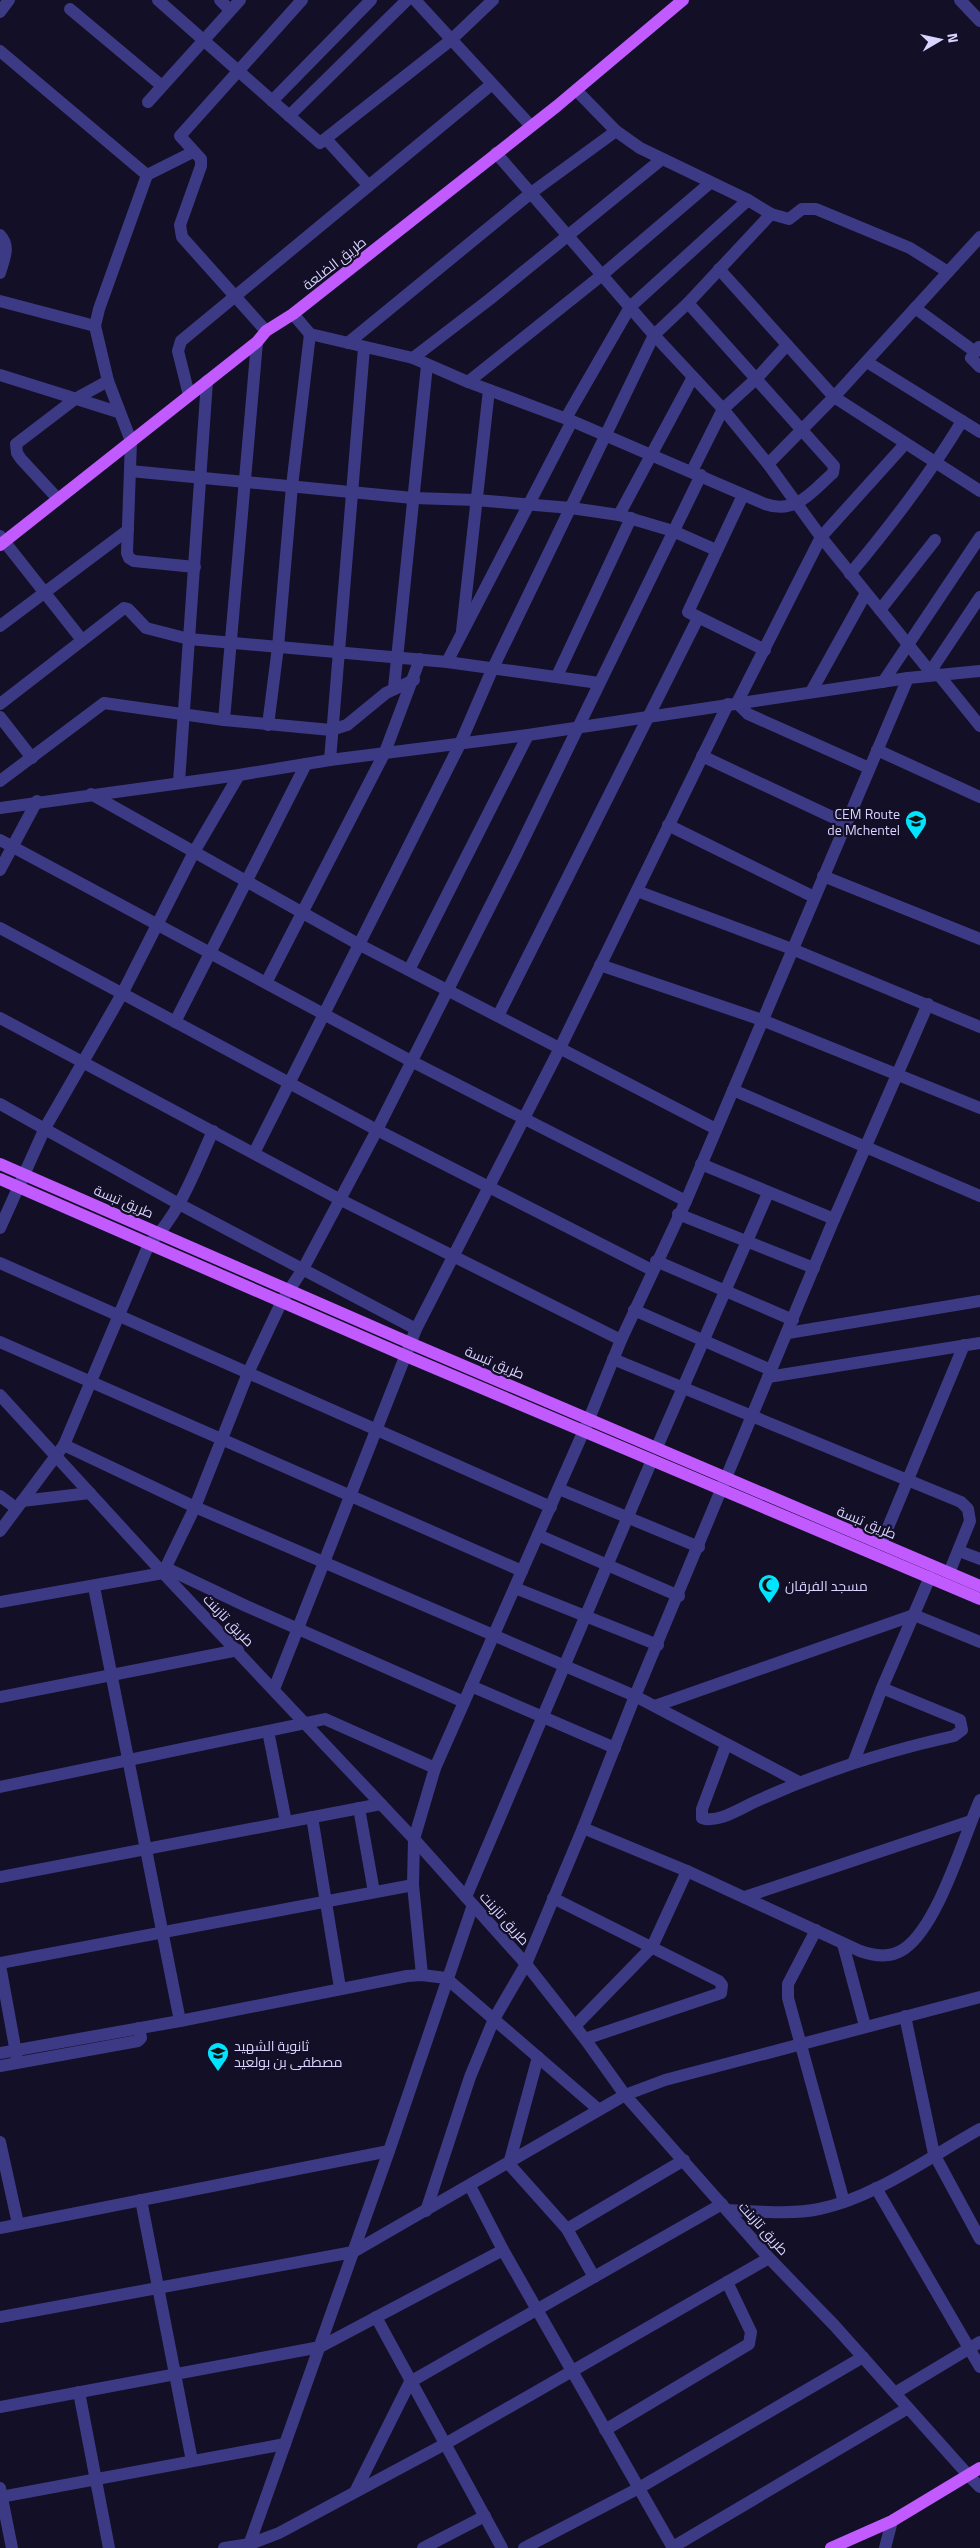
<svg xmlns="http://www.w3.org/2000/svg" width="980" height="2548" font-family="'Titillium Web',Cairo,sans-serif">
  <rect width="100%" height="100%" fill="#130f26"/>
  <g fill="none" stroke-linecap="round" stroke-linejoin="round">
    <g stroke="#3d3a85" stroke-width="12">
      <path d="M158,0L320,143L451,40L493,0"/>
      <path d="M220,0L230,10"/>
      <path d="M415,0L531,126"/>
      <path d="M960,0L980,21"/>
      <path d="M70,9L162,86"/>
      <path d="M0,12L9,0"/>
      <path d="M0,51L147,175L99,309L95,326L108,381L131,441L127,553L129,558L134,561L195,567"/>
      <path d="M576,90L616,131L640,148L748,200L771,214L789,219L802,209H816L910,248L948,272"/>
      <path d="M272,101L371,0"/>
      <path d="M148,102L240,0"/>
      <path d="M289,116L407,0"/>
      <path d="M326,139L368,185"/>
      <path d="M496,153L654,335L723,409L768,464L821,537L932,674"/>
      <path d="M147,175L193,152"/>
      <path d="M0,235C11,247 4,258 0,273"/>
      <path d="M719,269L834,397L980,491"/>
      <path d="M0,301L95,326"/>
      <path d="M915,308L974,351"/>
      <path d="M293,314L310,334L413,358L468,382L572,421L765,504C796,515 811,492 833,473L834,466L688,303"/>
      <path d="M266,331L182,237L180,225L201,166V159L180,136L302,0"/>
      <path d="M348,343L531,193L616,131"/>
      <path d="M979,347L971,358L980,367"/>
      <path d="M413,358L490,299L662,159"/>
      <path d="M867,362L980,432"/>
      <path d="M0,375L118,412"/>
      <path d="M468,382L602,275L710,183"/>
      <path d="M189,395L178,351L181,341L492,84"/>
      <path d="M566,418L630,307L748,200"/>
      <path d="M768,464L834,397L980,237"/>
      <path d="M130,471L413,498L476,500L571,508L619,515L673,531L716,550"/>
      <path d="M692,471L723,409L757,378L787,345"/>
      <path d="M743,495L688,612L765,650"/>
      <path d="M58,499L21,459L17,453L16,444L75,399L108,381"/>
      <path d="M619,515L693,377"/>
      <path d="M0,536L82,640"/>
      <path d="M850,574C891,525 929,476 962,421"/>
      <path d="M880,610L935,540"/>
      <path d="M0,626L128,530"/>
      <path d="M462,631L489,390"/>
      <path d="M447,662L572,421"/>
      <path d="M930,672L980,597"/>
      <path d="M938,674L980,726"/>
      <path d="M557,676L631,518"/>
      <path d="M883,682L980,537"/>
      <path d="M394,688L427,365"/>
      <path d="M811,692L866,593"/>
      <path d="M0,704L124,608L128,609L146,628L189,639L447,662L599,683"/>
      <path d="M0,717L32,758"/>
      <path d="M224,720L257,342"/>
      <path d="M268,725L278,647L292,486L310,334"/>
      <path d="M877,750L980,797"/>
      <path d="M702,756L845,823"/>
      <path d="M330,760L364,348"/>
      <path d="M869,768L748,714L737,703L821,537L905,444"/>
      <path d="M0,781L104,703L224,720L331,730L347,725L386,693L414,680"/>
      <path d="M179,782L207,381"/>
      <path d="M91,794L360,945L716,1129"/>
      <path d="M0,808L239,775L330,760L528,735L908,678"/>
      <path d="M668,825L814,897"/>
      <path d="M0,840L411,1061L686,1201"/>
      <path d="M0,870L37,801"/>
      <path d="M823,876L980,939"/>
      <path d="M637,891L792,949L980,1027"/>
      <path d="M0,928L377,1130L652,1270"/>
      <path d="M600,965L762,1020L980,1108"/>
      <path d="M409,970L528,735"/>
      <path d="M267,981L385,752L420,659"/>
      <path d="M498,1016L698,618"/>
      <path d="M0,1018L339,1199L621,1340"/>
      <path d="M175,1022L306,764"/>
      <path d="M733,1090L980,1196"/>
      <path d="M0,1104L179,1204L416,1329"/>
      <path d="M254,1153L460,744L492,670L654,335L688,303L771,214"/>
      <path d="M678,1214L814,1268"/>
      <path d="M834,1219L928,1004"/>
      <path d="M0,1228L45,1128L122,994L194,852L239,775"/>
      <path d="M656,1261L793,1320"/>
      <path d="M0,1263L551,1507"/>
      <path d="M634,1310L771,1370"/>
      <path d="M788,1333L980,1301"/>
      <path d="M0,1342L522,1571"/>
      <path d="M613,1359L961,1502L968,1509L970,1521L949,1573"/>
      <path d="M768,1377L980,1343"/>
      <path d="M64,1445L195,1507L635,1696L799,1782"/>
      <path d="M657,1447L768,1193"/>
      <path d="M559,1489L699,1547"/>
      <path d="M0,1496L16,1508"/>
      <path d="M22,1501L90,1493"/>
      <path d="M0,1531L64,1445L149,1244C180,1214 195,1170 213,1131"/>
      <path d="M538,1535L679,1596"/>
      <path d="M881,1544L964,1345"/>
      <path d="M959,1551L980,1559"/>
      <path d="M166,1568L246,1606L464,1702"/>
      <path d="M94,1587L180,2021"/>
      <path d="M515,1588L658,1645"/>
      <path d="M0,1602L163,1573L195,1507L248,1373L282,1301L303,1269L377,1130L516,855L701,475"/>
      <path d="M471,1686L615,1748"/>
      <path d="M274,1689L416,1329L560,1048L728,704"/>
      <path d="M0,1697L238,1650"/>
      <path d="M655,1706L914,1615L980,1642"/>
      <path d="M268,1731L286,1822"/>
      <path d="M726,1745L702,1809V1818C719,1824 744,1806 759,1800C823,1771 886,1751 954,1736L962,1730L960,1720L882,1688"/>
      <path d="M854,1761L882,1688L930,1577"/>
      <path d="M0,1787L325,1719L435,1768"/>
      <path d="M359,1808L374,1892"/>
      <path d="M312,1817L340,1988"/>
      <path d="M583,1828L687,1871L860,1951C874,1956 891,1958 904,1949C938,1926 963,1839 980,1800"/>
      <path d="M414,1839L413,1885L422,1975"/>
      <path d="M0,1877L381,1804"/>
      <path d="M466,1897L652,1460"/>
      <path d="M745,1897L971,1821"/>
      <path d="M553,1898L719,1981L722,1985L721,1993L585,2039"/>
      <path d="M816,1930L788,1984V1998L844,2202"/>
      <path d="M843,1944L865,2026"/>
      <path d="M0,1963L413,1885"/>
      <path d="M0,1965L17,2058"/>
      <path d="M905,2016L934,2154L980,2239"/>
      <path d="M575,2026L652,1947L687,1871"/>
      <path d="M0,2053L180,2021L407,1976L422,1975L446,1978L598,2109"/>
      <path d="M538,2057L509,2164L567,2229L594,2277"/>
      <path d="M0,2066L138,2041L141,2038L139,2028"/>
      <path d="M0,2142L18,2224"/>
      <path d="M470,2186L503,2250"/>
      <path d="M876,2188L980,2367"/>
      <path d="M141,2200L192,2461"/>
      <path d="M727,2210C757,2211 790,2215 819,2209C874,2198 931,2156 980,2129"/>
      <path d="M426,2211L470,2077L494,2019L526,1964L583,1828L635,1696L834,1219L701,1164"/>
      <path d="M0,2228L389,2151"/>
      <path d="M567,2229L684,2160"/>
      <path d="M0,2317L353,2252L625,2095L665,2080L980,1997"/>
      <path d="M376,2317L502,2548"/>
      <path d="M79,2392L109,2548"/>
      <path d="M895,2393L980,2342"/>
      <path d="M0,2407L320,2347L503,2250L673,2548"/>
      <path d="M605,2430L749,2344L751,2332L727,2282"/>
      <path d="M969,2476L980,2487"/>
      <path d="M0,2488L12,2548"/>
      <path d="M355,2492L410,2382L722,2204"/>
      <path d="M0,2497L285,2444"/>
      <path d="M673,2547L908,2408"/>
      <path d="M224,2548L250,2544L279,2533L445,2444L769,2258"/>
      <path d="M248,2548L389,2151L473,1905"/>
      <path d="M423,2548L485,2516"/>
      <path d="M524,2548L639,2488L863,2357"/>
      <path d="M885,2548L892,2521"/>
    </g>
    <g stroke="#3d3a85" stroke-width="12">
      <path d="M0,1395L163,1573L414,1839L526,1964L585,2039L625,2095L769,2258L834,2325L969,2476"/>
      <path d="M414,1839L435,1768L589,1419L621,1340L686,1201L908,678L980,671"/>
    </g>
    <g stroke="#c25bff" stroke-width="12">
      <path d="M0,545L257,342L266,331L293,314L557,106L683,0"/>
      <path d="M0,1164L410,1343L980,1586"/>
      <path d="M0,1179L406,1356L980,1599"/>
      <path d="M831,2548L892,2521L980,2468"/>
    </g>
  </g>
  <defs>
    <g id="school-pin" transform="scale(1.125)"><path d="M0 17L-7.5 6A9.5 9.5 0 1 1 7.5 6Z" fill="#00e5ff" stroke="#130f26"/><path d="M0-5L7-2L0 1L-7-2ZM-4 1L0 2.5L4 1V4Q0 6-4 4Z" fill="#111"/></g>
    <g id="mosque-pin" transform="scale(1.125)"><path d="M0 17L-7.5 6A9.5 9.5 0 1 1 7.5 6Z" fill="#00e5ff" stroke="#130f26"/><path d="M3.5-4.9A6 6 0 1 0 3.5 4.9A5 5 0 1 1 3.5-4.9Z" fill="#111"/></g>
  </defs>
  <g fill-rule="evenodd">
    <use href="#school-pin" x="916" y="821"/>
    <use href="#mosque-pin" x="769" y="1585"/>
    <use href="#school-pin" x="218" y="2053"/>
  </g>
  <g text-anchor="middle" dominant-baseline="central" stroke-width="4.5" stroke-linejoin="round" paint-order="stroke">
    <g font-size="14" fill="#d9d4ff" stroke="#130f26">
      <text transform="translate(334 263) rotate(-38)">طريق الضلعة</text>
      <text transform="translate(124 1201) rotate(23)">طريق تبسة</text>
      <text transform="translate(495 1362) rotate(23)">طريق تبسة</text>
      <text transform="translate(867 1522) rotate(23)">طريق تبسة</text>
      <text transform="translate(229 1620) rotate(46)">طريق تازبنت</text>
      <text transform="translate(505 1918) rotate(48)">طريق تازبنت</text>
      <text transform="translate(764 2228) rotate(48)">طريق تازبنت</text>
    </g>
    <g font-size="14" fill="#d9d4ff" stroke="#130f26" text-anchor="start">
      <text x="900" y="813" text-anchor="end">CEM Route<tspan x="900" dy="16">de Mchentel</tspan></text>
      <text x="785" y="1585">مسجد الفرقان</text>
      <text x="234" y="2045">ثانوية الشهيد<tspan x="234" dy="16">مصطفى بن بولعيد</tspan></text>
    </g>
  </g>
  <g transform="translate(940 40) rotate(81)" stroke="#130f26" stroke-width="4" paint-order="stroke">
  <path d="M0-4L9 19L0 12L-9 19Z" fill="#d9d4ff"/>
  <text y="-8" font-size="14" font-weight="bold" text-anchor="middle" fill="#d9d4ff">N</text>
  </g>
</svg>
